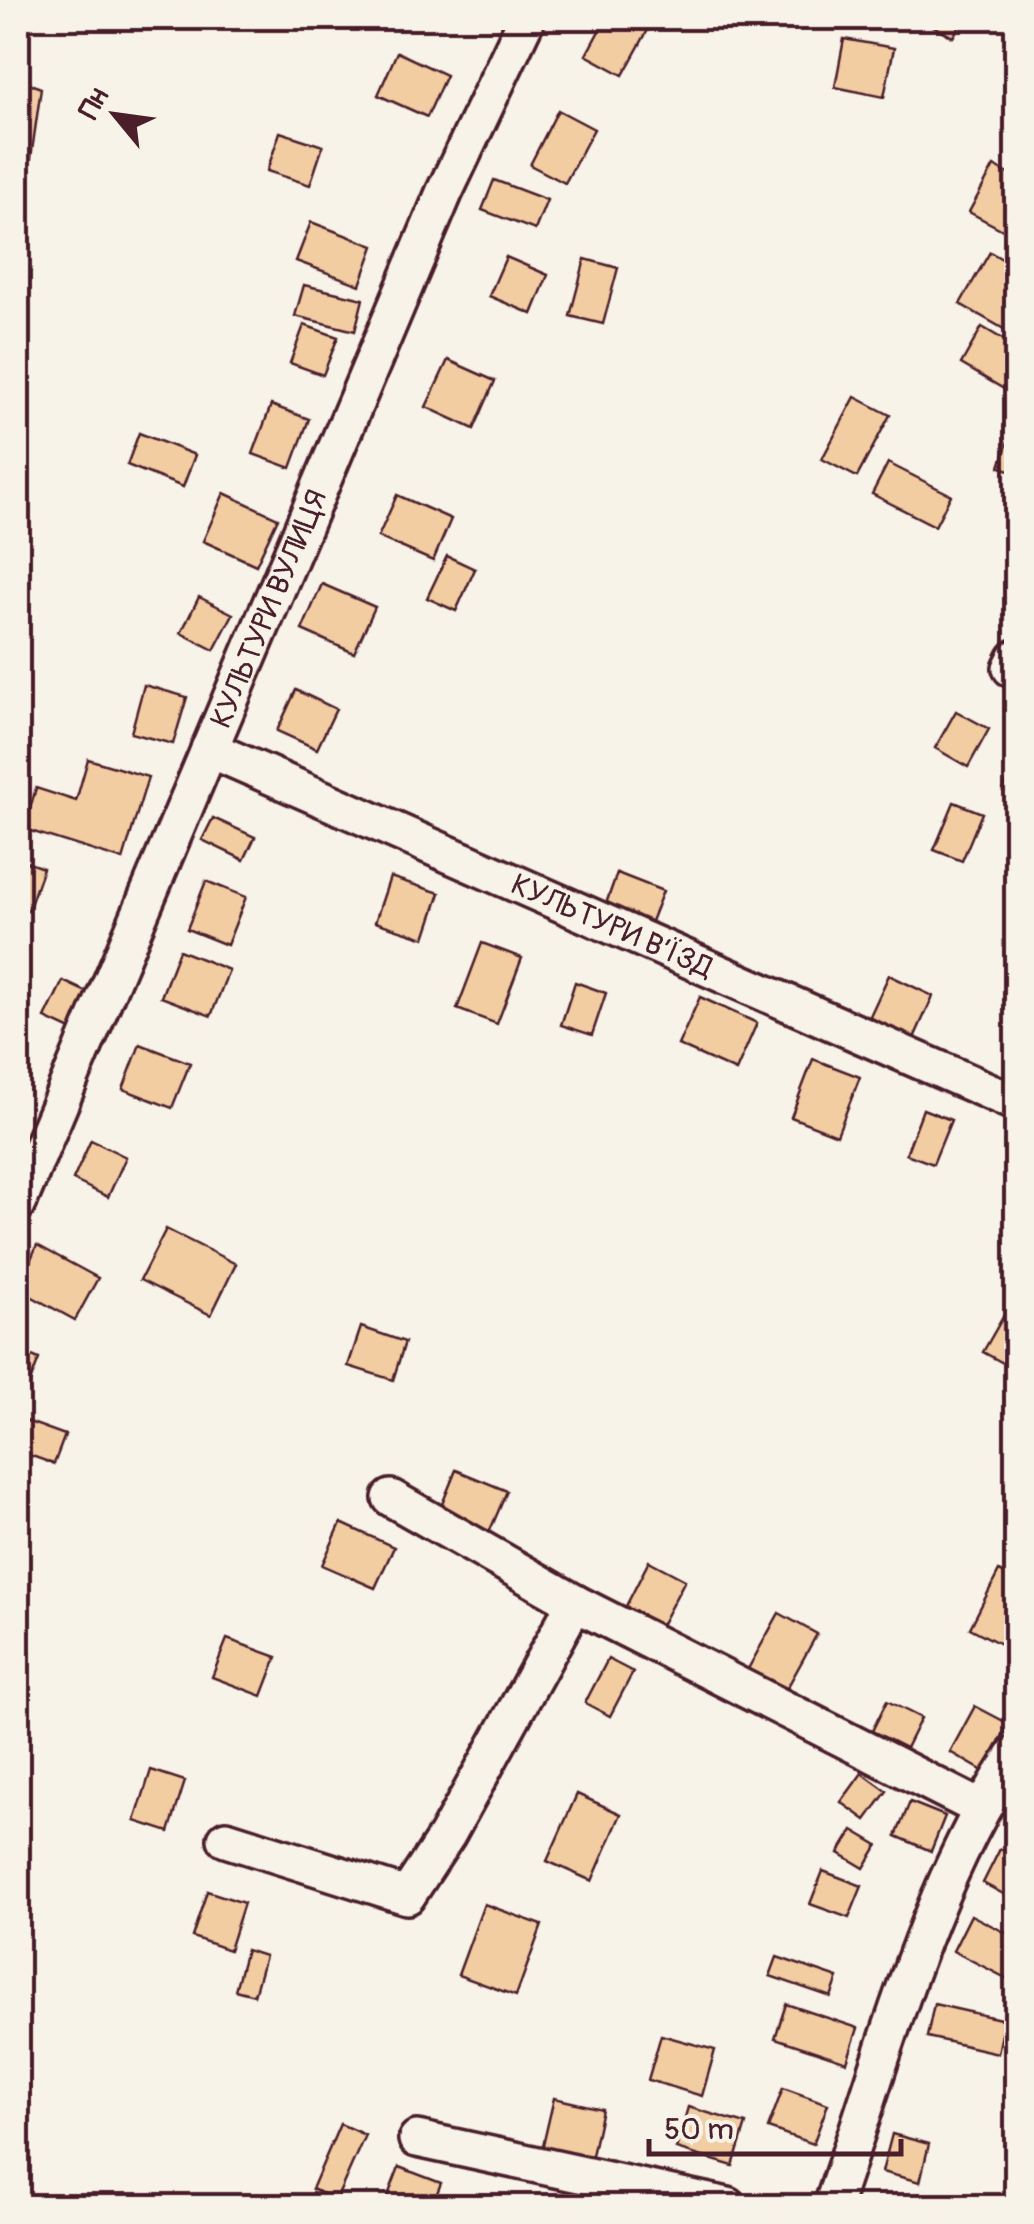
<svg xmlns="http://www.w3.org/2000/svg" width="1034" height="2224" font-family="Pangolin,sans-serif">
  <rect width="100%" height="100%" fill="#f7f3e8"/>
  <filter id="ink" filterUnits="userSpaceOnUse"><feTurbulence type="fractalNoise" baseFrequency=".01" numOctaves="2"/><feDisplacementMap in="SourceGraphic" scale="20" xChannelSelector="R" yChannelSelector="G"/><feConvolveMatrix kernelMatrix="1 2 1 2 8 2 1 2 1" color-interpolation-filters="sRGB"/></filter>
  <g filter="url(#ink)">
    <g fill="#f2cda2" stroke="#4a1f2b" stroke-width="2.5">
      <path d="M606,18H630L649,28L623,75L586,55Z"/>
      <path d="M919,18H964L953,37Z"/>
      <path d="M844,39L894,48L884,97L835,87Z"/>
      <path d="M397,52L446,75L427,117L378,95Z"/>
      <path d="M18,79L41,88L30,165L18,160Z"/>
      <path d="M558,110L594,129L565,183L530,165Z"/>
      <path d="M280,132L323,146L310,185L267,171Z"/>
      <path d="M994,166L1016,178V237L969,212Z"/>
      <path d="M494,180L547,200L535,230L482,210Z"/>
      <path d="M311,222L374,246L360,285L296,261Z"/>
      <path d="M990,252L1016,267L1007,293L1016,299V323L1011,333L960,304Z"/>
      <path d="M506,257L548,275L532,314L489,296Z"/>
      <path d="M585,259L618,268L603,324L570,316Z"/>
      <path d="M304,285L363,299L355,331L295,316Z"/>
      <path d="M304,325L338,337L323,375L290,363Z"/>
      <path d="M982,327L1016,347V396L961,364Z"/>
      <path d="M448,360L495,381L474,429L426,407Z"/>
      <path d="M855,397L890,415L857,477L822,459Z"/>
      <path d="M271,405L309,419L291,468L253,454Z"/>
      <path d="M1013,425L1016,426V472L1000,467Z"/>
      <path d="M139,433L195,455L183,487L127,465Z"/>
      <path d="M888,463L951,495L935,526L872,494Z"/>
      <path d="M224,493L278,518L256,565L203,541Z"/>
      <path d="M397,495L451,519L433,561L378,537Z"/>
      <path d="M447,556L475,569L456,611L427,598Z"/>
      <path d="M322,584L375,607L354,653L302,630Z"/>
      <path d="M199,597L233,614L214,650L181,633Z"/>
      <path d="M144,685L187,697L173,744L131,733Z"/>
      <path d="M296,690L336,709L317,749L277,731Z"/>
      <path d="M956,711L989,729L968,767L935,748Z"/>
      <path d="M88,759L148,777L123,860L24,829L36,788L76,801Z"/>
      <path d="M1016,759V797L1003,791Z"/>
      <path d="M954,802L982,813L962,861L934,850Z"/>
      <path d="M213,818L255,837L244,860L202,840Z"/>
      <path d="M18,859L43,868L28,911L18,907Z"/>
      <path d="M617,873L663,891L648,929L603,912Z"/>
      <path d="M390,877L440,893L425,938L375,922Z"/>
      <path d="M206,881L246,897L227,945L187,929Z"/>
      <path d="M482,943L522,958L497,1024L457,1009Z"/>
      <path d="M179,950L229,970L211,1016L161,997Z"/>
      <path d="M889,975L933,996L914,1038L869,1018Z"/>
      <path d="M63,981L91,994L73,1031L45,1018Z"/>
      <path d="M575,982L606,993L592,1035L561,1025Z"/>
      <path d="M700,997L757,1023L736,1071L678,1045Z"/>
      <path d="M140,1044L190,1063L172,1108L123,1089Z"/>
      <path d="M813,1059L860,1077L837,1135L791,1117Z"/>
      <path d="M923,1109L951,1120L933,1164L906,1154Z"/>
      <path d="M91,1140L126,1157L108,1197L73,1180Z"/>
      <path d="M166,1229L236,1264L211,1315L140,1280Z"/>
      <path d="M37,1245L98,1278L75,1320L18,1289Z"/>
      <path d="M1015,1296H1016V1370L983,1352Z"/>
      <path d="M361,1327L405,1342L393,1380L348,1366Z"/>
      <path d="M18,1350L39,1359L25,1395L18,1392Z"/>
      <path d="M18,1418L65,1435L54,1464L18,1451Z"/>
      <path d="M456,1470L507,1491L488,1535L438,1514Z"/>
      <path d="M341,1523L394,1547L375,1588L322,1565Z"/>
      <path d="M649,1561L685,1580L659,1629L624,1610Z"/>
      <path d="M999,1571L1016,1580V1641L1012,1650L970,1628Z"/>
      <path d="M779,1613L817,1634L786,1690L748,1669Z"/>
      <path d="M227,1639L277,1657L262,1696L212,1677Z"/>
      <path d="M608,1659L633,1672L610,1716L585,1703Z"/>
      <path d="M887,1701L921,1718L906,1748L872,1731Z"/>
      <path d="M975,1706L1009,1724L983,1771L950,1752Z"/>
      <path d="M151,1770L185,1781L169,1832L135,1821Z"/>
      <path d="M862,1773L887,1791L866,1820L841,1802Z"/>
      <path d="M577,1794L621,1814L592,1881L547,1861Z"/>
      <path d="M910,1802L945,1816L931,1851L896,1836Z"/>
      <path d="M853,1830L878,1845L864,1868L839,1853Z"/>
      <path d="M1000,1849L1016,1857V1887L1011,1898L983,1883Z"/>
      <path d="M823,1871L862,1886L849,1918L810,1904Z"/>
      <path d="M207,1891L244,1903L229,1950L192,1937Z"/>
      <path d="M484,1904L542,1925L516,1996L458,1975Z"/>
      <path d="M971,1915L1016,1938V1961L1008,1979L953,1951Z"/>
      <path d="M246,1950L265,1956L254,1995L235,1990Z"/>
      <path d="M777,1957L838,1978L831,1997L770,1976Z"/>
      <path d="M786,2004L858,2028L847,2062L775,2038Z"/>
      <path d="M934,2004L1005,2020L998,2053L927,2037Z"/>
      <path d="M661,2035L715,2050L702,2096L648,2080Z"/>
      <path d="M783,2088L828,2104L813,2144L768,2128Z"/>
      <path d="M554,2098L602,2109L590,2165L541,2154Z"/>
      <path d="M688,2107L746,2124L733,2166L676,2149Z"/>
      <path d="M340,2124L365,2135L336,2200L312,2189Z"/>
      <path d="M892,2134L929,2144L920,2182L882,2172Z"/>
      <path d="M399,2167L441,2183L432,2206H384Z"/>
    </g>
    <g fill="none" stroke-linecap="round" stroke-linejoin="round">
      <g stroke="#4a1f2b" stroke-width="42">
        <g id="minor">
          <path d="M1016,658L1011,668L1016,671"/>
          <path id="s1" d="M209,749L1016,1103"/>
          <path id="s2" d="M18,1203L444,193L527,18"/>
          <path d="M391,1498L575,1603L980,1808"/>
          <path d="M226,1839L407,1896L447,1835L575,1603"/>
          <path d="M417,2139L728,2206"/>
          <path d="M832,2206C884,2058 927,1884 1016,1754"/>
        </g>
      </g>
      <use href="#minor" stroke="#f7f3e8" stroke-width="35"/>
    </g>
  </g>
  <g text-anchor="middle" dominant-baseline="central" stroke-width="8" stroke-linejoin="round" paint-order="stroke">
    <g font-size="30" fill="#4a1f2b" stroke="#f7f3e8">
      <text stroke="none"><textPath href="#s2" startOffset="645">КУЛЬТУРИ ВУЛИЦЯ</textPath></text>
      <text stroke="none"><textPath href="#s1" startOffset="440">КУЛЬТУРИ В’ЇЗД</textPath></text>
    </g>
  </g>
  <rect width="1034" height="2224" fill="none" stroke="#f7f3e8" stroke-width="60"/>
  <rect x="30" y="30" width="974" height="2164" fill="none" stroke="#4a1f2b" stroke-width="4" filter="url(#ink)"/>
  <g transform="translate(115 115) rotate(299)" stroke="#f7f3e8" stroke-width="8" paint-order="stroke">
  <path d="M0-8L18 38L0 25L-18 38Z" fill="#4a1f2b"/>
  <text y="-15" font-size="28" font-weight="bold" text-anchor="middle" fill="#4a1f2b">Пн</text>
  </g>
  <path d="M649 2139v15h252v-15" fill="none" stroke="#4a1f2b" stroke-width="5"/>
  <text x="664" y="2139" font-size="30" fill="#4a1f2b" stroke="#f7f3e8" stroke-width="8" paint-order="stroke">50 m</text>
</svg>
